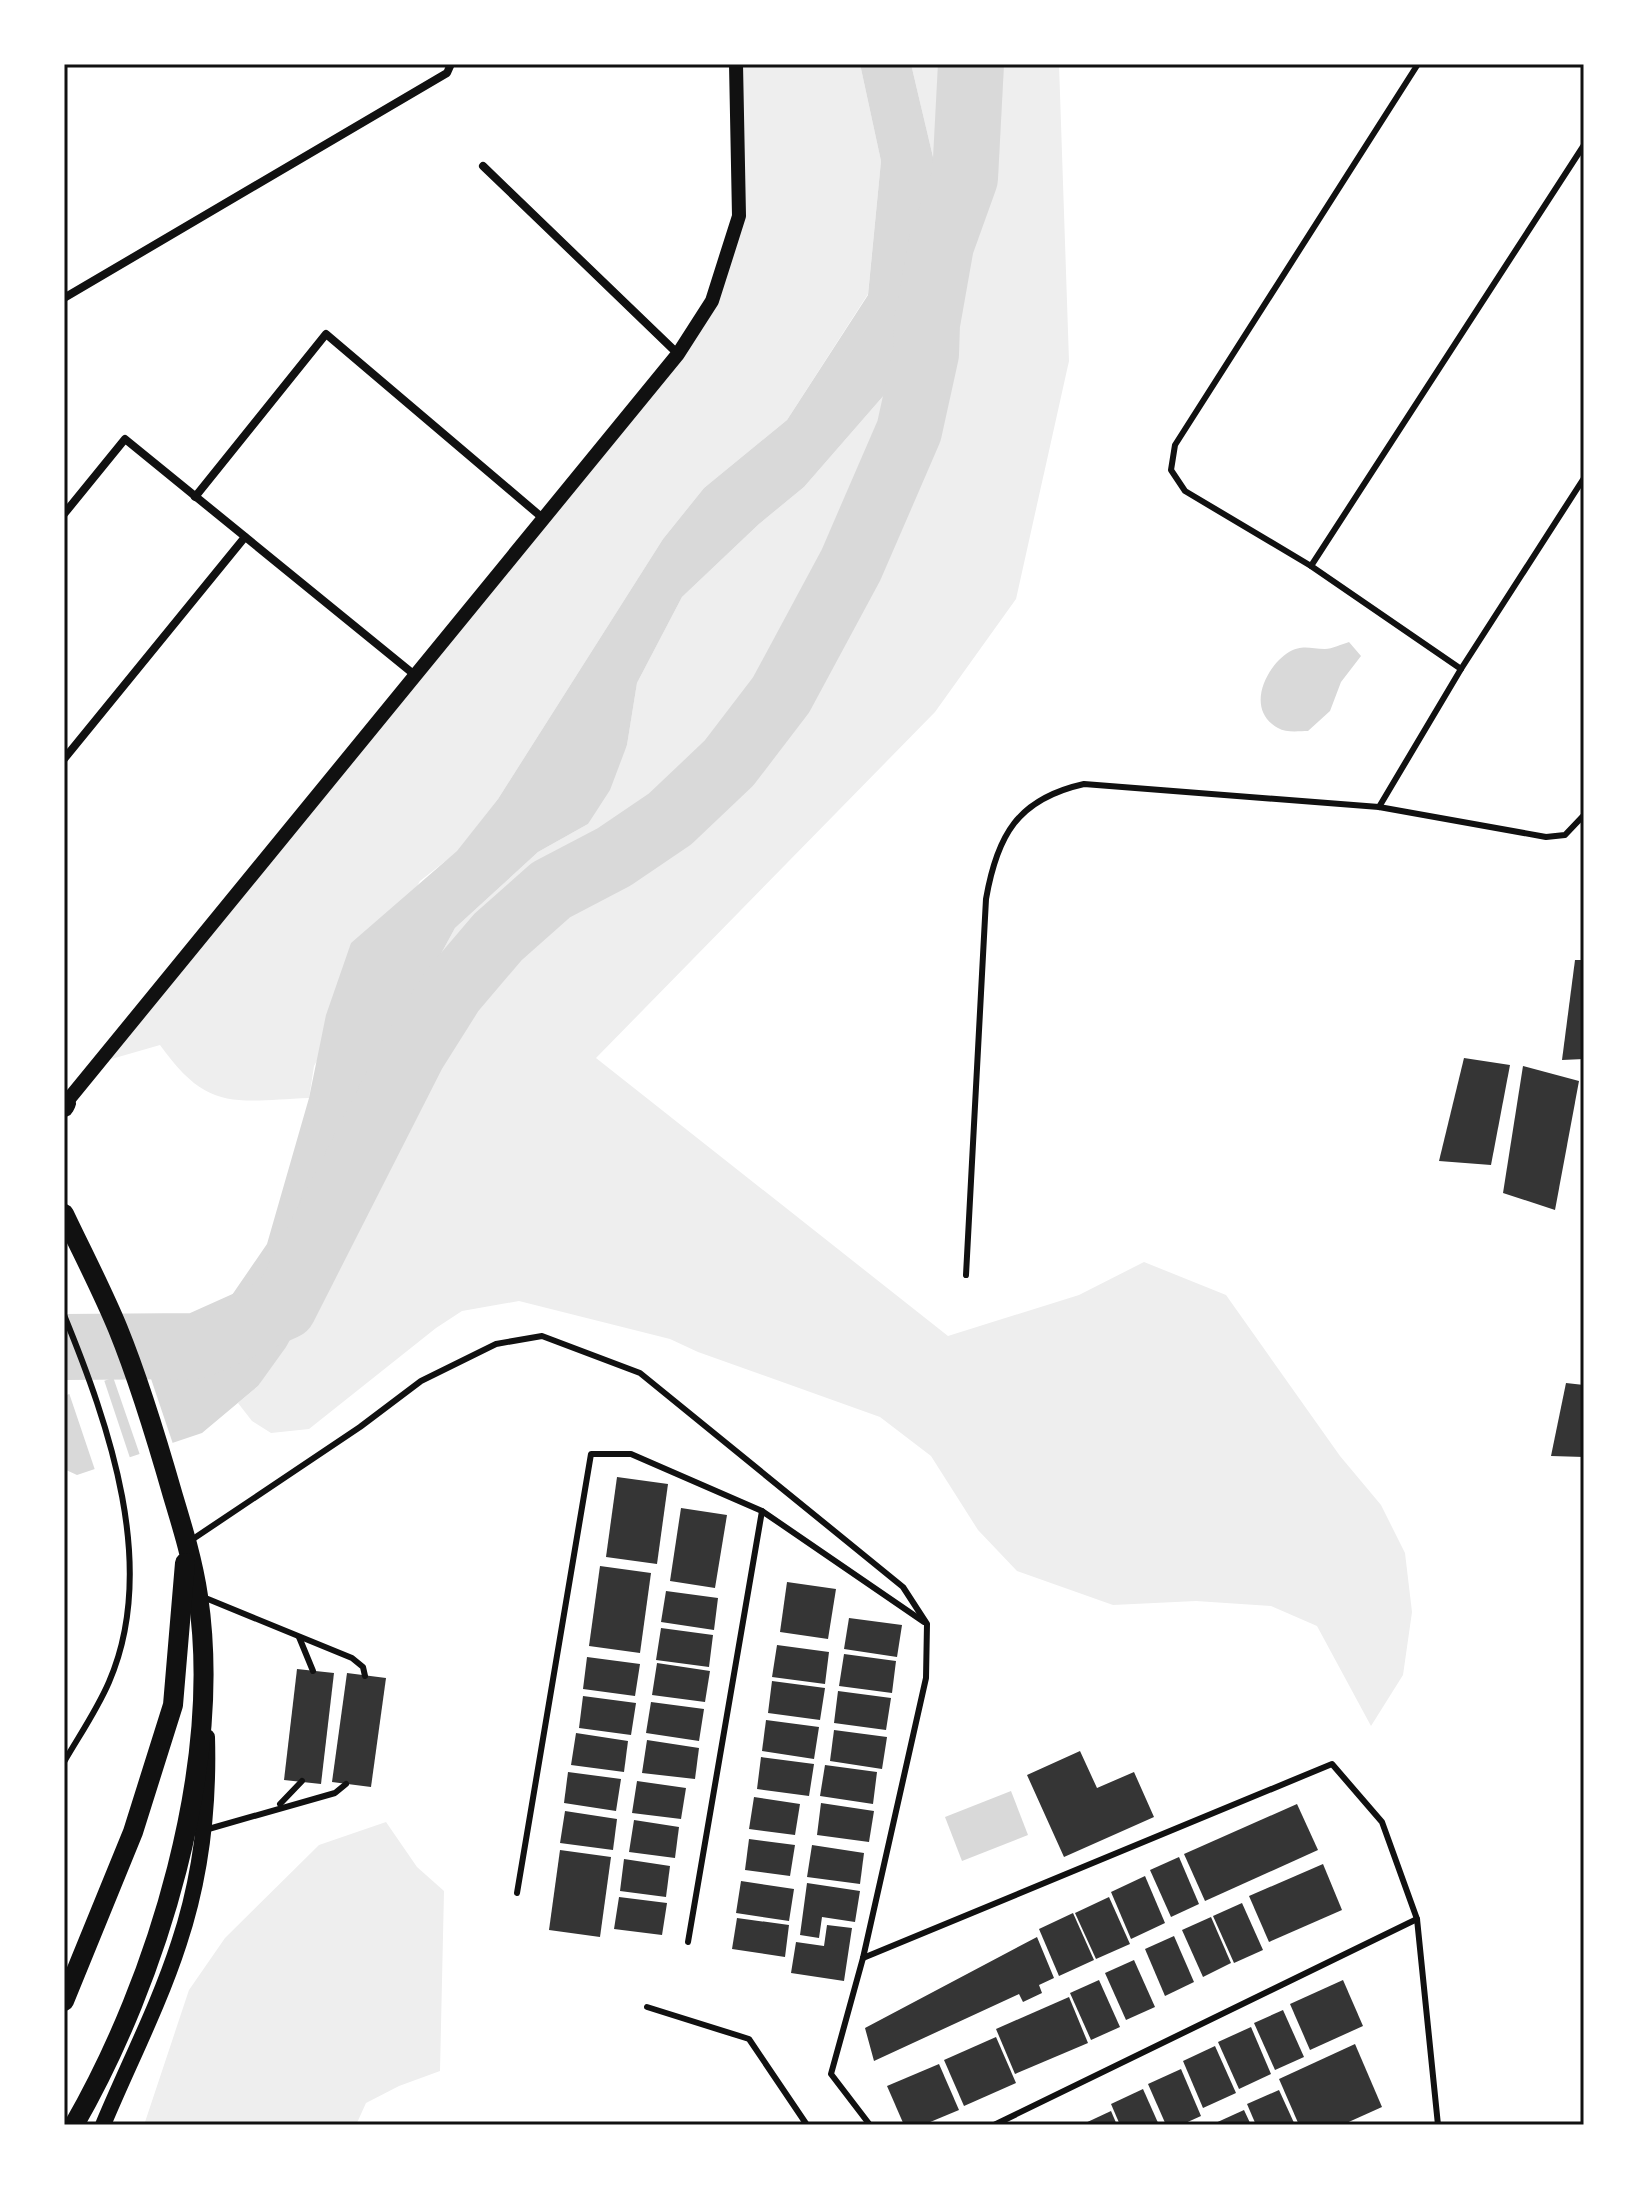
<svg xmlns="http://www.w3.org/2000/svg" width="1648" height="2189" font-family="'Fira Sans Condensed',sans-serif">
  <rect width="100%" height="100%" fill="#fff"/>
  <g fill="#eee">
    <path d="M736,64H860L881,161L868,294L787,420L704,488L663,539L498,799L457,852L420,881L314,1066L309,1098C233,1101 208,1112 160,1045L101,1062L712,301L739,216Z"/>
    <path d="M911,64H1059L1069,361L1016,599L935,712L596,1058L948,1336L1079,1295L1144,1262L1226,1295L1340,1456L1381,1505L1405,1553L1412,1612L1403,1675L1371,1726L1317,1626L1271,1606L1196,1601L1113,1605L1017,1571L978,1530L931,1456L880,1417L698,1352L670,1339L519,1301L462,1311L436,1328L309,1429L271,1433L252,1421L238,1403L258,1386L331,1266L348,1182L385,1057L455,928L538,852L588,824L627,745L637,683L682,597L759,524L804,487L885,394L933,157Z"/>
    <path d="M386,1822L417,1867L444,1891L440,2071L399,2086L366,2103L356,2125H144L189,1990L225,1938L319,1845Z"/>
  </g>
  <g fill="#d9d9d9">
    <path d="M860,64H911L933,157L941,245L927,324L885,394L804,487L759,524L682,597L637,683L627,745L610,790L588,824L538,852L455,928L385,1057L348,1182L331,1266L286,1347L258,1386L202,1433L77,1475L64,1469V1396L197,1346L267,1244L309,1098L326,1015L351,943L457,851L498,799L663,539L704,488L787,420L868,295L881,161Z"/>
    <path d="M1349,642L1361,656L1341,682L1330,711L1308,731C1299,731 1286,733 1278,728C1245,710 1265,667 1289,652C1303,644 1311,649 1325,649C1332,649 1342,644 1349,642Z"/>
    <path d="M1011,1791L1028,1835L962,1861L945,1817Z"/>
  </g>
  <g fill="#fff">
    <path d="M145,1361L174,1447L141,1458L112,1374Z"/>
    <path d="M103,1377L131,1461L96,1473L68,1390Z"/>
  </g>
  <g fill="none" stroke-linecap="round" stroke-linejoin="round">
    <path stroke="#d9d9d9" stroke-width="66" d="M64,1347L197,1346L284,1307L413,1053L452,991L498,937L551,890L614,857L670,819L729,763L781,695L851,565L909,431L926,354L927,324L941,245L965,178L971,64"/>
  </g>
  <g fill="#353535">
    <path d="M1575,960H1584V1059L1562,1060Z"/>
    <path d="M1464,1058L1510,1065L1491,1165L1439,1161Z"/>
    <path d="M1523,1066L1579,1081L1555,1210L1503,1193Z"/>
    <path d="M1566,1383L1584,1385V1457L1551,1456Z"/>
    <path d="M617,1477L668,1484L657,1564L606,1557Z"/>
    <path d="M681,1508L727,1515L715,1588L670,1581Z"/>
    <path d="M600,1566L651,1573L640,1653L589,1646Z"/>
    <path d="M787,1582L836,1589L828,1639L780,1632Z"/>
    <path d="M666,1591L718,1598L714,1630L661,1622Z"/>
    <path d="M849,1618L902,1625L897,1657L844,1649Z"/>
    <path d="M661,1628L713,1635L709,1667L656,1660Z"/>
    <path d="M777,1645L829,1652L825,1684L772,1677Z"/>
    <path d="M844,1654L896,1661L892,1693L839,1686Z"/>
    <path d="M587,1657L640,1664L635,1696L583,1689Z"/>
    <path d="M657,1663L710,1671L705,1702L652,1695Z"/>
    <path d="M297,1669L334,1673L321,1784L284,1780Z"/>
    <path d="M347,1673L386,1678L371,1787L332,1782Z"/>
    <path d="M772,1681L825,1688L820,1720L768,1713Z"/>
    <path d="M838,1691L891,1698L886,1730L834,1723Z"/>
    <path d="M583,1696L636,1703L631,1735L579,1728Z"/>
    <path d="M651,1702L704,1709L699,1741L646,1733Z"/>
    <path d="M766,1720L819,1727L814,1759L762,1751Z"/>
    <path d="M834,1730L887,1737L882,1769L830,1761Z"/>
    <path d="M576,1733L628,1741L624,1772L571,1765Z"/>
    <path d="M647,1740L699,1748L695,1779L642,1773Z"/>
    <path d="M1080,1751L1097,1788L1134,1772L1154,1817L1064,1857L1027,1775Z"/>
    <path d="M761,1757L814,1764L809,1796L757,1789Z"/>
    <path d="M825,1765L877,1772L873,1804L820,1796Z"/>
    <path d="M568,1772L621,1779L616,1811L564,1803Z"/>
    <path d="M637,1781L686,1788L681,1819L632,1813Z"/>
    <path d="M754,1797L800,1804L795,1835L749,1829Z"/>
    <path d="M821,1803L874,1811L869,1842L817,1835Z"/>
    <path d="M1297,1804L1318,1850L1205,1901L1184,1854Z"/>
    <path d="M565,1811L617,1819L613,1850L560,1843Z"/>
    <path d="M634,1820L679,1827L675,1858L629,1852Z"/>
    <path d="M749,1839L795,1845L790,1876L745,1870Z"/>
    <path d="M812,1845L864,1853L860,1884L807,1877Z"/>
    <path d="M560,1850L611,1857L600,1937L549,1930Z"/>
    <path d="M1179,1857L1199,1904L1171,1917L1150,1870Z"/>
    <path d="M624,1859L670,1866L666,1897L620,1891Z"/>
    <path d="M1323,1864L1342,1910L1269,1942L1249,1896Z"/>
    <path d="M1145,1876L1165,1923L1131,1939L1111,1892Z"/>
    <path d="M741,1881L794,1889L789,1921L736,1913Z"/>
    <path d="M807,1883L860,1891L855,1922L822,1917L819,1938L800,1935Z"/>
    <path d="M619,1897L667,1903L662,1935L614,1929Z"/>
    <path d="M1109,1897L1130,1944L1096,1959L1075,1913Z"/>
    <path d="M1242,1903L1263,1950L1234,1963L1213,1916Z"/>
    <path d="M1073,1913L1094,1960L1059,1976L1039,1929Z"/>
    <path d="M1211,1917L1231,1963L1203,1977L1182,1930Z"/>
    <path d="M737,1918L789,1925L785,1957L732,1949Z"/>
    <path d="M827,1925L852,1928L844,1981L791,1973L796,1942L824,1946Z"/>
    <path d="M1174,1936L1194,1982L1165,1996L1145,1949Z"/>
    <path d="M1037,1937L1054,1978L1039,1985L1042,1993L1023,2002L1019,1994L874,2061L865,2028Z"/>
    <path d="M1134,1960L1155,2007L1126,2020L1105,1973Z"/>
    <path d="M1099,1980L1120,2027L1091,2040L1070,1993Z"/>
    <path d="M1343,1980L1363,2026L1310,2050L1290,2004Z"/>
    <path d="M1069,1997L1088,2043L1015,2074L996,2029Z"/>
    <path d="M1283,2010L1304,2057L1275,2070L1254,2023Z"/>
    <path d="M1251,2027L1271,2074L1239,2089L1218,2042Z"/>
    <path d="M996,2037L1016,2083L964,2106L944,2060Z"/>
    <path d="M1355,2044L1382,2107L1342,2125H1299L1279,2079Z"/>
    <path d="M1215,2046L1236,2093L1203,2108L1183,2061Z"/>
    <path d="M939,2064L959,2110L923,2125H904L887,2086Z"/>
    <path d="M1181,2069L1201,2116L1181,2125H1166L1148,2084Z"/>
    <path d="M1143,2089L1159,2125H1120L1111,2104Z"/>
    <path d="M1279,2090L1295,2125H1256L1247,2104Z"/>
    <path d="M1244,2110L1251,2125H1211Z"/>
    <path d="M1111,2111L1117,2125H1081Z"/>
  </g>
  <g fill="none" stroke-linecap="round" stroke-linejoin="round">
    <g stroke="#111" stroke-width="6">
      <path d="M1418,64L1175,445L1171,470L1185,491L1311,566L1461,669"/>
      <path d="M1311,566L1584,145"/>
      <path d="M1379,807L1461,669L1584,478"/>
      <path d="M966,1275L986,899C997,836 1017,799 1084,784L1379,807L1546,837L1565,835L1584,815"/>
      <path d="M64,1315C109,1425 159,1567 109,1682C97,1710 79,1736 64,1762"/>
      <path d="M190,1541L360,1427L421,1381L496,1344L542,1336L640,1373L903,1587L927,1624L926,1678L863,1958L831,2074L870,2125"/>
      <path d="M203,1597L352,1658L363,1667L365,1676"/>
      <path d="M299,1637L313,1671"/>
      <path d="M280,1804L302,1781"/>
      <path d="M205,1830L335,1793L346,1784"/>
      <path d="M517,1893L591,1454H631L762,1511"/>
      <path d="M688,1942L762,1511L924,1622"/>
      <path d="M863,1958L1332,1764L1382,1822L1417,1919L1438,2125"/>
      <path d="M647,2007L749,2039L807,2125"/>
      <path d="M994,2125L1417,1919"/>
    </g>
    <g stroke="#111" stroke-width="8">
      <path d="M483,166L678,354"/>
      <path d="M64,298L447,73L451,64"/>
      <path d="M195,497L326,334L545,520"/>
      <path d="M64,514L125,439L416,676"/>
      <path d="M64,759L245,537"/>
    </g>
    <path stroke="#111" stroke-width="14" d="M64,1105L678,354L712,301L739,216L736,64"/>
    <path stroke="#111" stroke-width="16" d="M103,2125C128,2065 159,2005 179,1943C201,1877 209,1807 207,1737"/>
    <g stroke="#111" stroke-width="20">
      <path d="M64,1107L66,1103"/>
      <path d="M64,1214C82,1252 102,1290 118,1329C140,1383 157,1440 173,1496C183,1529 193,1562 198,1596C223,1765 158,1979 74,2125"/>
      <path d="M64,2001L133,1832L173,1705L185,1563"/>
    </g>
  </g>
  <rect width="1648" height="2189" fill="none" stroke="#ffffff" stroke-width="132"/>
  <rect x="66" y="66" width="1516" height="2057" fill="none" stroke="#111" stroke-width="3"/>
</svg>
